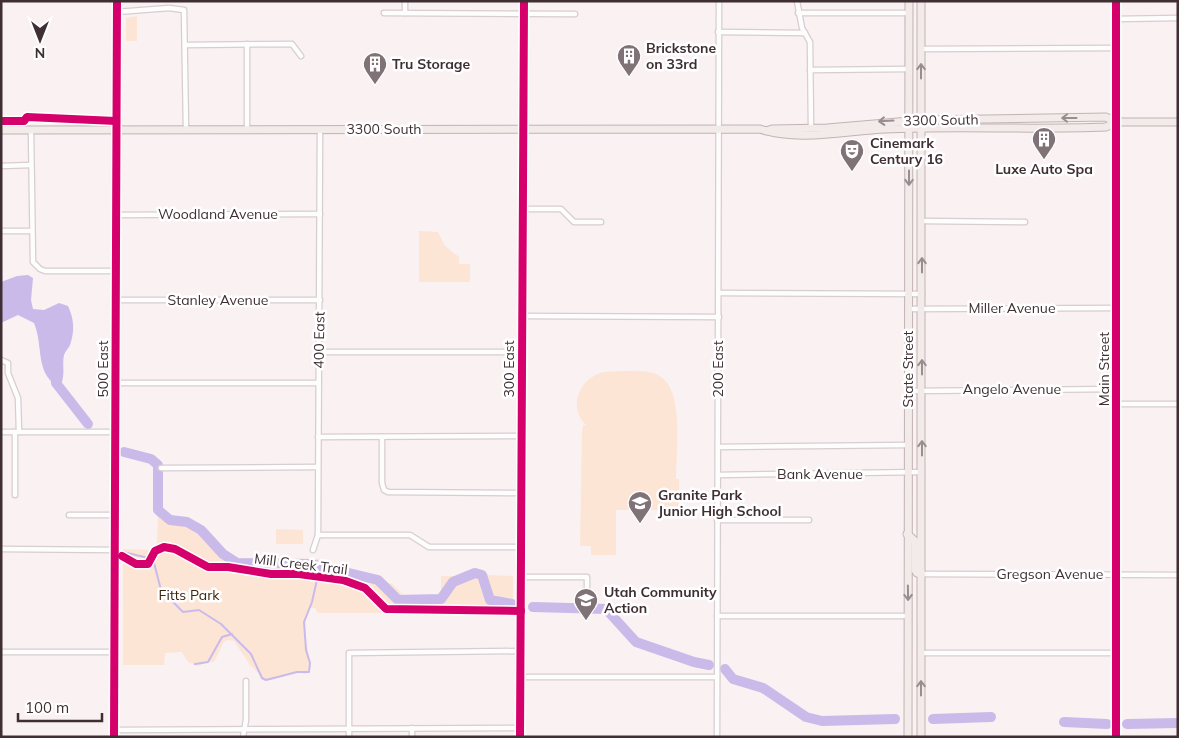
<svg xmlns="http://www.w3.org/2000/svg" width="1179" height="738" font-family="Mulish,sans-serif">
  <rect width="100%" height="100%" fill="#faf1f3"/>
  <g fill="#fde5d5">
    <path d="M137,16V41H126V18Z"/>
    <path d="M419,231L438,232L445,246L459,257V264H470V282H419Z"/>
    <path d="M604,372C620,372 643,368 658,375C685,388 676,452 676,479H679V510H616V555H591V546H580L582,432L583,425H586C567,407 580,377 604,372Z"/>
    <path d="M158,512C166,520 178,517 188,520C207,527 219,547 235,558L320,559V564L342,565L368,575H375L376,578L392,584L403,595L437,596L441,591V576H460L478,569L489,575L513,576V613H318L315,608H310C298,633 312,649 309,672L305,674L297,672L266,680L250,665L234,641L228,640L224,642L214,662H202V665L197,666L188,662L182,652L165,653L164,665H123V549L154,550L157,547Z"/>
    <path d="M276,529L303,530V544H276Z"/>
  </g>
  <path fill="#cabaea" d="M28,275L33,278L31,300L33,309L44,310L59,303L68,306C74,319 75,331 70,345C69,348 65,351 64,355C62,364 65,372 62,382L53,383C36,368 43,345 34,323L18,315L1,323V282L17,276Z"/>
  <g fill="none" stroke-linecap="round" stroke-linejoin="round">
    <g stroke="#cabaea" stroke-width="2">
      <path d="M123,552L153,559L161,590L183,612L199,610L221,624L251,654L262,678L266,680L297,672H309L310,663L306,650L304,622L312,602L320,566"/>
      <path d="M195,664L208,662L222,637L232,634"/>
    </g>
    <g stroke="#cabaea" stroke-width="10">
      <path d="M55,369L56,383L88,424"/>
      <path d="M124,452L151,459L158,465V510L170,520L187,522L201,530L223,554L237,563L311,564L378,580L398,600L441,599L453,582L475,573L482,575L490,600L512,604"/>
      <path d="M533,607L606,609L636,642L694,662L709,665"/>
      <path d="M725,669L733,679L763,688L806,717L822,721L895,719"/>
      <path d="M933,719L991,717"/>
      <path d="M1064,722L1107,724"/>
      <path d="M1127,724L1178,723"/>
    </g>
    <g stroke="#d8cdd0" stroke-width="7">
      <g id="street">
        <path d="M405,1V13"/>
        <path d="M797,1L802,28L810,42L811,128"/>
        <path d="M117,12L169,8L184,10L186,129"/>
        <path d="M384,13L575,14"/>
        <path d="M798,13H909"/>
        <path d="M1116,19L1178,18"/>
        <path d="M718,32L805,33"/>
        <path d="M247,44V129"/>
        <path d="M186,45L292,44L301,56"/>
        <path d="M921,49L1116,48"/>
        <path d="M810,70L909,69"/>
        <path d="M31,131L33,262L40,269L45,271H116"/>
        <path d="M1,166L31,165"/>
        <path d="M523,209H561L574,222H601"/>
        <path d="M116,215L320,214"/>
        <path d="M922,221L1025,222"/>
        <path d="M1,231H31"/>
        <path d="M719,293L922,294"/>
        <path d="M116,300H320"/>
        <path d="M908,309L1117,308"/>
        <path d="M522,316L719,317"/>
        <path d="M319,352H522"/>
        <path d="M1,360L8,363V373L18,398L19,432"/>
        <path d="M116,383H318"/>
        <path d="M908,391L1117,389"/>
        <path d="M1117,404H1178"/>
        <path d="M1,432H116"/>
        <path d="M15,432V495"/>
        <path d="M318,437L522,436"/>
        <path d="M382,437V483L384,490L388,492L521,493"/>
        <path d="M718,447L907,445"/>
        <path d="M161,468L318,467"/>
        <path d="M718,475L922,472"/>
        <path d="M69,515H115"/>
        <path d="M717,520H809"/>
        <path d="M318,535H410L429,547H521"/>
        <path d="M1,549L115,550"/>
        <path d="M313,550L318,535L320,129"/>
        <path d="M922,574L1178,575"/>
        <path d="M521,577H587V600"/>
        <path d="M717,616H908"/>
        <path d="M1,652H114"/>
        <path d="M921,653H1116"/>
        <path d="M520,677H717"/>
        <path d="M114,730L520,728"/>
        <path d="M243,737L246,720V681"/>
        <path d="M349,737V653L520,651"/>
        <path d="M412,737V728"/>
        <path d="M717,737L719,1"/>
      </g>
    </g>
    <g stroke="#d8cdd0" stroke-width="9">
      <g id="secondary">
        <path d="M114,737L117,1"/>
        <path d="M520,737L524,1"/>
        <path d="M1116,737V1"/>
      </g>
    </g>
    <g stroke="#c2b3b3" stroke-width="9">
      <g id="primary">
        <path d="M1,130L760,129C798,142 845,131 885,129C958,126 1032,130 1106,127L1116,122H1178"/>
        <path d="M766,131L772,129L827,128L921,120L1106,117L1116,122"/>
        <path d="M907,534L915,541V570L917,573L922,574"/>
        <path d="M908,737L909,1"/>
        <path d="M921,737V1"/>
      </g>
    </g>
    <use href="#street" stroke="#fefdfd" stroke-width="4.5"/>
    <use href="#secondary" stroke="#fefdfd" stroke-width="6"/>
    <use href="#primary" stroke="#f2ebea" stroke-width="7"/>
    <g stroke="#fff" stroke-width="11">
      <g id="cycleway">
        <path d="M1,121H24L27,117L116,121"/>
        <path d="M122,556L136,564H148L155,551L164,547L175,549L208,567H228L271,574H299L343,580L365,588L386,609L521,611"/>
        <path d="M114,737L117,1"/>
        <path d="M520,737L524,1"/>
        <path d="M1116,737V1"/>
      </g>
    </g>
    <use href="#cycleway" stroke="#d6006c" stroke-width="8"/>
  </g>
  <defs><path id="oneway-shaft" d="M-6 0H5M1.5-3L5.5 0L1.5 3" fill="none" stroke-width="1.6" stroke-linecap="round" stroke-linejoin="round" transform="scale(1.25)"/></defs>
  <g stroke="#988d8f">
    <use href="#oneway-shaft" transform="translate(921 71) rotate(-90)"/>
    <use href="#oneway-shaft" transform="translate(1069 118) rotate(180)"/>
    <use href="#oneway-shaft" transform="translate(886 121) rotate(177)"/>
    <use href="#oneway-shaft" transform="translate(909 178) rotate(90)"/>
    <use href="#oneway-shaft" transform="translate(922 265) rotate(-90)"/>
    <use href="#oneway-shaft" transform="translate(922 367) rotate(-90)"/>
    <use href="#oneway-shaft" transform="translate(922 448) rotate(-90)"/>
    <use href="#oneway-shaft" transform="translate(908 593) rotate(89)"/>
    <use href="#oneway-shaft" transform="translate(921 688) rotate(-90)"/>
  </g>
  <defs>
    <g id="building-pin" transform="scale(1.25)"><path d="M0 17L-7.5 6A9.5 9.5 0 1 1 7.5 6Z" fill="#807377" stroke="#fff"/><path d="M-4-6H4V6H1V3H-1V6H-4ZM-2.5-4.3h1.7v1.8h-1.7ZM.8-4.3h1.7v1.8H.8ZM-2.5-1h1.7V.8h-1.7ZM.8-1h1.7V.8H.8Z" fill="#fff"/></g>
    <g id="theatre-pin" transform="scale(1.25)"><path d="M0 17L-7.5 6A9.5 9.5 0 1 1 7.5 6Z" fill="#807377" stroke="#fff"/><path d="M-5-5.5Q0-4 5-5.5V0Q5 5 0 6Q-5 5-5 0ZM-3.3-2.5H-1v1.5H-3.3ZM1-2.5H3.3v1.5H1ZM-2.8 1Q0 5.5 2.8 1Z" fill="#fff"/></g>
    <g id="school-pin" transform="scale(1.25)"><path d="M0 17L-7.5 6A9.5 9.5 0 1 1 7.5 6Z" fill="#807377" stroke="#fff"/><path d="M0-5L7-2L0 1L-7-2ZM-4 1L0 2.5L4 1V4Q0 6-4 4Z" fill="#fff"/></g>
  </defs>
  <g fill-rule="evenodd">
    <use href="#building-pin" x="629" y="56"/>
    <use href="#building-pin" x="375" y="64"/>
    <use href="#building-pin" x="1044" y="139"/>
    <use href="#theatre-pin" x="852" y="151"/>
    <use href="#school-pin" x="640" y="503"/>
    <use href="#school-pin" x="586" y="600"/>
  </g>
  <g text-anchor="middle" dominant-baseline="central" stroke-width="5" stroke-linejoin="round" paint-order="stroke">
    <g font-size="14" font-weight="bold" fill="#3f2f34" stroke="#fff" text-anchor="start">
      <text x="646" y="48">Brickstone<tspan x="646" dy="16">on 33rd</tspan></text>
      <text x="392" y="64">Tru Storage</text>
      <text x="870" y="143">Cinemark<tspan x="870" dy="16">Century 16</tspan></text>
      <text x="1044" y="169" text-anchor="middle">Luxe Auto Spa</text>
      <text x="658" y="495">Granite Park<tspan x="658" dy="16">Junior High School</tspan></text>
      <text x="604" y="592">Utah Community<tspan x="604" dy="16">Action</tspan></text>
    </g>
    <g font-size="14" fill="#3f2f34" stroke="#fff">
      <text transform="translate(941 120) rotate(-1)">3300 South</text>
      <text x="384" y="129">3300 South</text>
      <text x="218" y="214">Woodland Avenue</text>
      <text x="218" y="300">Stanley Avenue</text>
      <text x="1012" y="308">Miller Avenue</text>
      <text transform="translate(319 340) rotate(-89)">400 East</text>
      <text transform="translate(103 369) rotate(-90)">500 East</text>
      <text transform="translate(509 369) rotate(-90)">300 East</text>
      <text transform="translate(718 369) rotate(-90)">200 East</text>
      <text transform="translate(908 369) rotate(-90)">State Street</text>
      <text transform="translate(1104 369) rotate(-90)">Main Street</text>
      <text x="1012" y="389">Angelo Avenue</text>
      <text x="820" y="474">Bank Avenue</text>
      <text transform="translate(301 564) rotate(7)">Mill Creek Trail</text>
      <text x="1050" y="574">Gregson Avenue</text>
    </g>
    <g font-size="14" fill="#3d250d" stroke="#fff">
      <text x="189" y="595">Fitts Park</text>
    </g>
  </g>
  <rect width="1179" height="738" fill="none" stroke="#3f2f34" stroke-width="5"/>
  <g transform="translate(40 40) rotate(180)" stroke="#ffffff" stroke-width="4" paint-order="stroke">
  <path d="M0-4L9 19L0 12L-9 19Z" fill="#3f2f34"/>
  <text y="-8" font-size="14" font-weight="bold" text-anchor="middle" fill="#3f2f34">N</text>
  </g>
  <path d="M18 713v8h84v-8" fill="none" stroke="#3f2f34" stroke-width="2.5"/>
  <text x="25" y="713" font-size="15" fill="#3f2f34" stroke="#ffffff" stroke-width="4" paint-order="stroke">100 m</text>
</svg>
